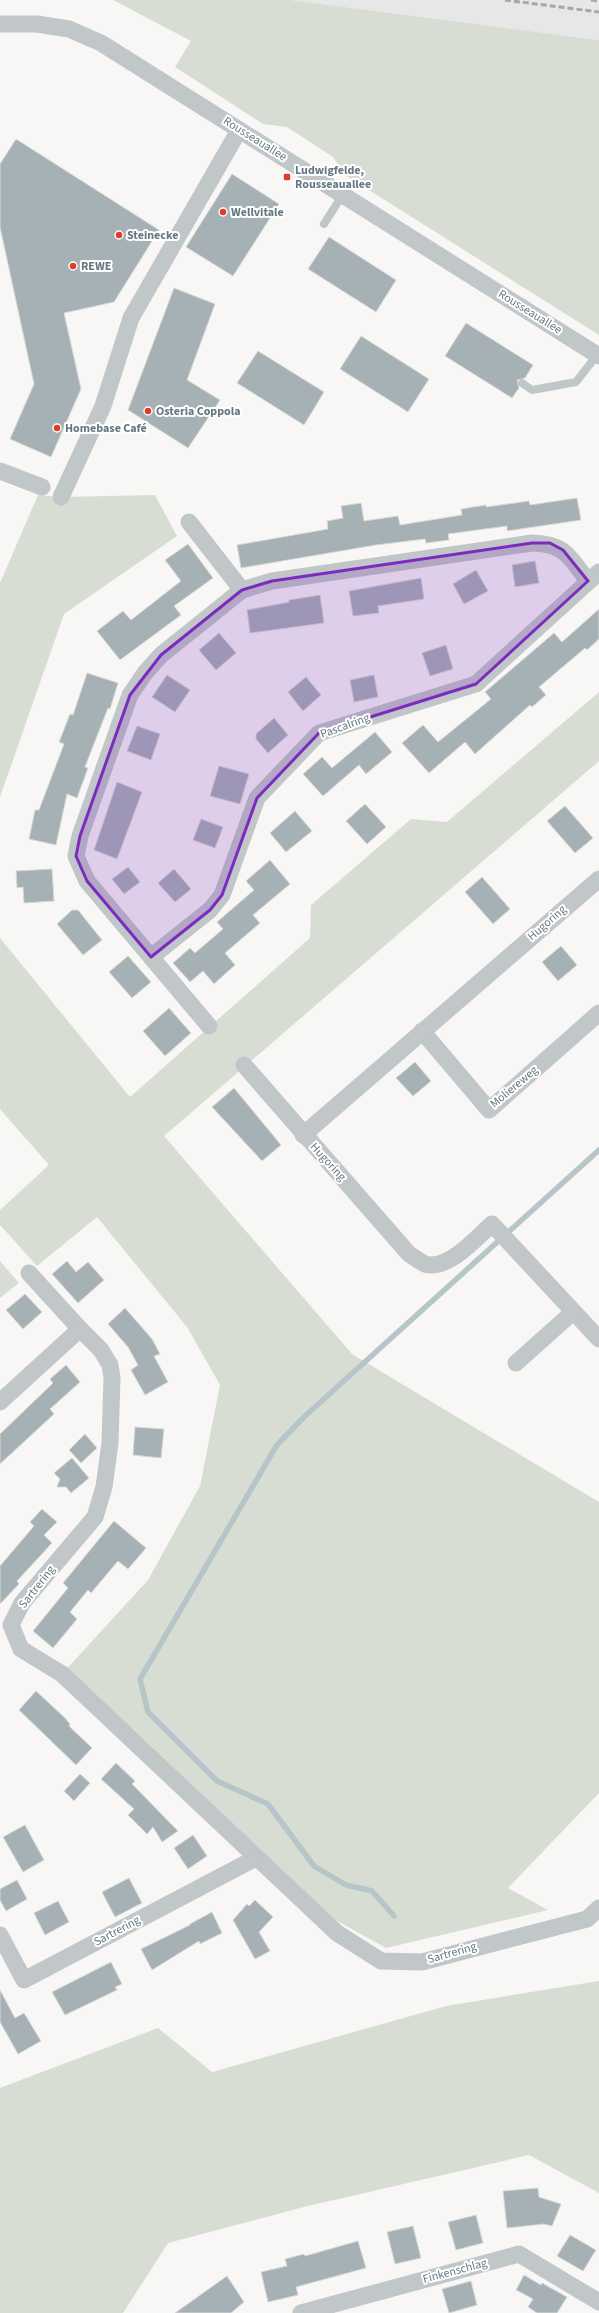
<svg xmlns="http://www.w3.org/2000/svg" width="599" height="2313" font-family="'Source Sans 3',sans-serif">
  <rect width="100%" height="100%" fill="#f8f7f5"/>
  <path fill="#e6e7e6" d="M291,0H599V40Z"/>
  <g fill="#d8ddd4">
    <path d="M113,0H291L599,40V335L345,175L333,157L287,127L263,124L175,67L191,41Z"/>
    <path d="M38,495L61,497L155,495L177,536L64,614L0,797V583Z"/>
    <path d="M599,692V761L164,1136L352,1354L599,1502V1793L508,1888L548,1910L386,1948L332,1918L132,1728L62,1674L148,1580L200,1486L220,1385L187,1327L97,1217L37,1266L0,1225V1210L49,1165L0,1109V938L130,1097L310,938L311,905L411,819L447,822Z"/>
    <path d="M0,1261L19,1283L0,1298Z"/>
    <path d="M599,1981V2193L529,2155L308,2206L168,2243L123,2313H0V2088L158,2028L212,2072L446,2006Z"/>
  </g>
  <g fill="none" stroke-linecap="round" stroke-linejoin="round">
    <path stroke="#b6c6c8" stroke-width="5.5" d="M394,1916L372,1891L346,1885L314,1866L268,1804L217,1781L148,1712L140,1679L277,1445L304,1417L599,1150"/>
  </g>
  <g fill="#a5b1b4" stroke="#d9d9d7">
    <path d="M16,139L159,230L114,302L64,313L81,389L51,457L10,439L34,384L0,227V164Z"/>
    <path d="M232,174L279,204L233,276L186,247Z"/>
    <path d="M329,237L396,280L376,312L308,269Z"/>
    <path d="M174,288L215,304L187,380L220,400L188,448L128,410Z"/>
    <path d="M466,323L533,365L525,378L517,380L519,388L512,398L445,356Z"/>
    <path d="M361,336L429,379L408,412L340,369Z"/>
    <path d="M258,351L324,392L304,425L237,383Z"/>
    <path d="M577,498L581,520L507,531V526L448,534L449,540L426,543L425,539L376,545L241,568L237,545L328,529L327,521L343,518L341,506L361,503L364,521L398,516L400,525L462,515L461,509L486,505V507L529,501L530,505Z"/>
    <path d="M188,544L213,578L174,606L181,615L120,660L97,631L123,611L131,620L181,581L165,560Z"/>
    <path d="M535,561L539,583L515,587L512,565Z"/>
    <path d="M476,570L488,591L464,604L453,584Z"/>
    <path d="M421,578L424,599L378,606L379,613L353,616L349,591Z"/>
    <path d="M320,595L324,623L250,633L247,610L289,602V600Z"/>
    <path d="M599,609V639L587,650L585,648L539,687L546,695L532,707L530,705L475,754L465,742L429,773L402,743L423,725L438,742L491,699L485,692L554,633L562,642Z"/>
    <path d="M219,633L236,653L216,670L199,650Z"/>
    <path d="M446,645L453,669L430,676L422,653Z"/>
    <path d="M87,673L118,683L110,709L108,708L85,767L88,768L77,798L67,794L56,845L29,839L35,810H39L64,744L59,742L70,714L73,715Z"/>
    <path d="M167,675L190,690L175,712L152,697Z"/>
    <path d="M374,675L378,697L354,702L350,680Z"/>
    <path d="M306,677L321,695L303,711L288,692Z"/>
    <path d="M274,718L288,735L268,753L256,739V734Z"/>
    <path d="M137,726L160,734L151,760L127,751Z"/>
    <path d="M375,732L392,752L366,774L359,765L323,796L303,774L322,757L332,768Z"/>
    <path d="M219,766L249,774L240,804L210,796Z"/>
    <path d="M117,782L142,792L117,859L94,850Z"/>
    <path d="M365,804L386,827L367,844L346,821Z"/>
    <path d="M565,806L593,838L575,853L547,821Z"/>
    <path d="M295,811L312,831L286,852L270,833Z"/>
    <path d="M201,819L223,827L215,848L193,840Z"/>
    <path d="M270,860L290,884L253,915L260,923L225,953L235,965L214,984L203,971L190,982L173,963L190,948L195,953L223,929L217,922L254,890L246,881Z"/>
    <path d="M128,867L140,882L124,894L112,879Z"/>
    <path d="M52,869L54,901L24,903L23,887L17,888L16,871Z"/>
    <path d="M174,869L191,889L175,902L158,883Z"/>
    <path d="M482,877L510,909L493,924L465,892Z"/>
    <path d="M72,910H78L102,940L83,955L57,924Z"/>
    <path d="M561,946L577,965L558,981L542,962Z"/>
    <path d="M128,956L151,982L132,998L109,972Z"/>
    <path d="M169,1008L191,1033L165,1056L143,1031Z"/>
    <path d="M415,1062L431,1081L413,1096L396,1078Z"/>
    <path d="M234,1088L281,1145L262,1161L212,1107Z"/>
    <path d="M67,1261L76,1272L88,1262L104,1280L78,1303L52,1274Z"/>
    <path d="M25,1294L42,1312L23,1329L6,1310Z"/>
    <path d="M125,1308L152,1339L160,1354L154,1356L168,1382L145,1395L131,1370L138,1365L128,1347L108,1324Z"/>
    <path d="M66,1365L80,1382L50,1409L54,1414L0,1464V1434L53,1383L50,1379Z"/>
    <path d="M135,1427L164,1429L161,1458L133,1455Z"/>
    <path d="M85,1434L97,1448L81,1463L69,1450Z"/>
    <path d="M72,1458L89,1478L71,1493L66,1487H57L60,1479L54,1473Z"/>
    <path d="M42,1509L57,1522L44,1535L52,1543L17,1581L19,1584L0,1604V1566L34,1526L30,1522Z"/>
    <path d="M114,1521L146,1548L128,1569L118,1561L91,1593L88,1590L70,1612L77,1619L53,1648L33,1631L68,1588L63,1583Z"/>
    <path d="M36,1691L65,1718L70,1724L69,1726L92,1748L76,1765L19,1710Z"/>
    <path d="M116,1763L135,1781L132,1784L178,1831L162,1842L153,1827L147,1834L128,1815L134,1809L101,1779Z"/>
    <path d="M80,1774L90,1783L74,1801L64,1791Z"/>
    <path d="M25,1825L44,1860L23,1872L3,1837Z"/>
    <path d="M193,1835L207,1856L188,1869L174,1848Z"/>
    <path d="M129,1878L142,1903L115,1917L102,1892Z"/>
    <path d="M17,1880L27,1899L6,1911L0,1900V1889Z"/>
    <path d="M255,1900L273,1917L259,1932L270,1951L255,1959L233,1920L247,1904L249,1906Z"/>
    <path d="M58,1901L69,1922L45,1935L34,1913Z"/>
    <path d="M212,1912L222,1933L200,1944L199,1941L152,1970L141,1949L190,1925V1924Z"/>
    <path d="M111,1962L122,1984L115,1987L117,1990L65,2015L52,1992Z"/>
    <path d="M0,1990L15,2018L24,2013L41,2041L18,2054L0,2022Z"/>
    <path d="M538,2188L539,2197L561,2204L552,2226L544,2224L507,2228L503,2191Z"/>
    <path d="M476,2215L483,2243L456,2250L448,2222Z"/>
    <path d="M413,2226L421,2258L395,2264L387,2232Z"/>
    <path d="M570,2235L596,2250L583,2271L557,2256Z"/>
    <path d="M358,2241L366,2268L296,2287L298,2295L268,2302L261,2272L287,2266L285,2259L304,2254L305,2256Z"/>
    <path d="M524,2275L541,2285L542,2283L567,2297L557,2313H537L528,2307L533,2299L516,2290Z"/>
    <path d="M227,2276L244,2302L231,2313H175Z"/>
    <path d="M471,2281L477,2305L449,2313L442,2289Z"/>
  </g>
  <g fill="none" stroke-linecap="round" stroke-linejoin="round">
    <g stroke="#c1c6c9" stroke-width="8">
      <path d="M324,224L343,194"/>
      <path d="M522,383L532,390L576,382L597,355"/>
    </g>
    <g stroke="#c1c6c9" stroke-width="17">
      <path d="M0,24H37L69,29L101,43L599,356"/>
      <path d="M0,471L42,487"/>
      <path d="M61,497L103,406L131,318L234,139"/>
      <path d="M189,522L242,590"/>
      <path d="M151,957L210,910L222,895L257,798L319,733L476,684L599,572"/>
      <path d="M209,1026L87,881L76,856L80,836L130,695L145,673L161,655L242,590L272,581L532,543C566,544 569,557 588,581"/>
      <path d="M422,1031L489,1110L599,1013"/>
      <path d="M244,1065L409,1254C414,1257 420,1262 425,1264C448,1271 476,1238 492,1224L599,1339"/>
      <path d="M303,1135L599,879"/>
      <path d="M29,1273L80,1329"/>
      <path d="M516,1363L573,1312"/>
      <path d="M0,1402L80,1329L101,1350L110,1365L112,1378L110,1443L104,1487L95,1517L22,1603L11,1625L21,1649L62,1674L337,1933L381,1961L422,1962L587,1919L599,1908"/>
      <path d="M0,1935L24,1980L256,1858"/>
      <path d="M301,2313L519,2254L599,2302"/>
    </g>
    <g stroke="#a0a9ad" stroke-width="3" stroke-dasharray="6 3" stroke-linecap="butt">
      <path d="M505,0L599,12"/>
      <path d="M591,0L599,1"/>
    </g>
  </g>
  <path fill="#7b2cbf" fill-opacity="0.2" stroke="#7b2cbf" stroke-width="3" stroke-linejoin="round" d="M532,543H550L563,550L588,581L476,684L319,733L257,798L222,895L210,910L151,957L87,881L76,856L80,836L130,695L161,655L242,590L272,581Z"/>
  <g fill="#e33b2a" stroke="#fff" stroke-width="1.5">
    <rect x="283" y="173" width="8" height="8" rx="2"/>
    <circle cx="223" cy="212" r="4"/>
    <circle cx="119" cy="235" r="4"/>
    <circle cx="73" cy="266" r="4"/>
    <circle cx="148" cy="411" r="4"/>
    <circle cx="57" cy="428" r="4"/>
  </g>
  <g text-anchor="middle" dominant-baseline="central" stroke-width="4" stroke-linejoin="round" paint-order="stroke">
    <g font-size="12" fill="#637880" stroke="#fff">
      <text transform="translate(255 139) rotate(32)">Rousseauallee</text>
      <text transform="translate(530 312) rotate(32)">Rousseauallee</text>
      <text transform="translate(345 726) rotate(-20)">Pascalring</text>
      <text transform="translate(547 923) rotate(-41)">Hugoring</text>
      <text transform="translate(514 1087) rotate(-40)">Moliereweg</text>
      <text transform="translate(328 1162) rotate(48)">Hugoring</text>
      <text transform="translate(37 1587) rotate(-52)">Sartrering</text>
      <text transform="translate(117 1931) rotate(-28)">Sartrering</text>
      <text transform="translate(452 1953) rotate(-16)">Sartrering</text>
      <text transform="translate(455 2271) rotate(-15)">Finkenschlag</text>
    </g>
    <g font-size="12" font-weight="bold" fill="#637880" stroke="#fff" text-anchor="start">
      <text x="295" y="170">Ludwigfelde,<tspan x="295" dy="14">Rousseauallee</tspan></text>
      <text x="231" y="212">Wellvitale</text>
      <text x="127" y="235">Steinecke</text>
      <text x="81" y="266">REWE</text>
      <text x="156" y="411">Osteria Coppola</text>
      <text x="65" y="428">Homebase Café</text>
    </g>
  </g>
</svg>
